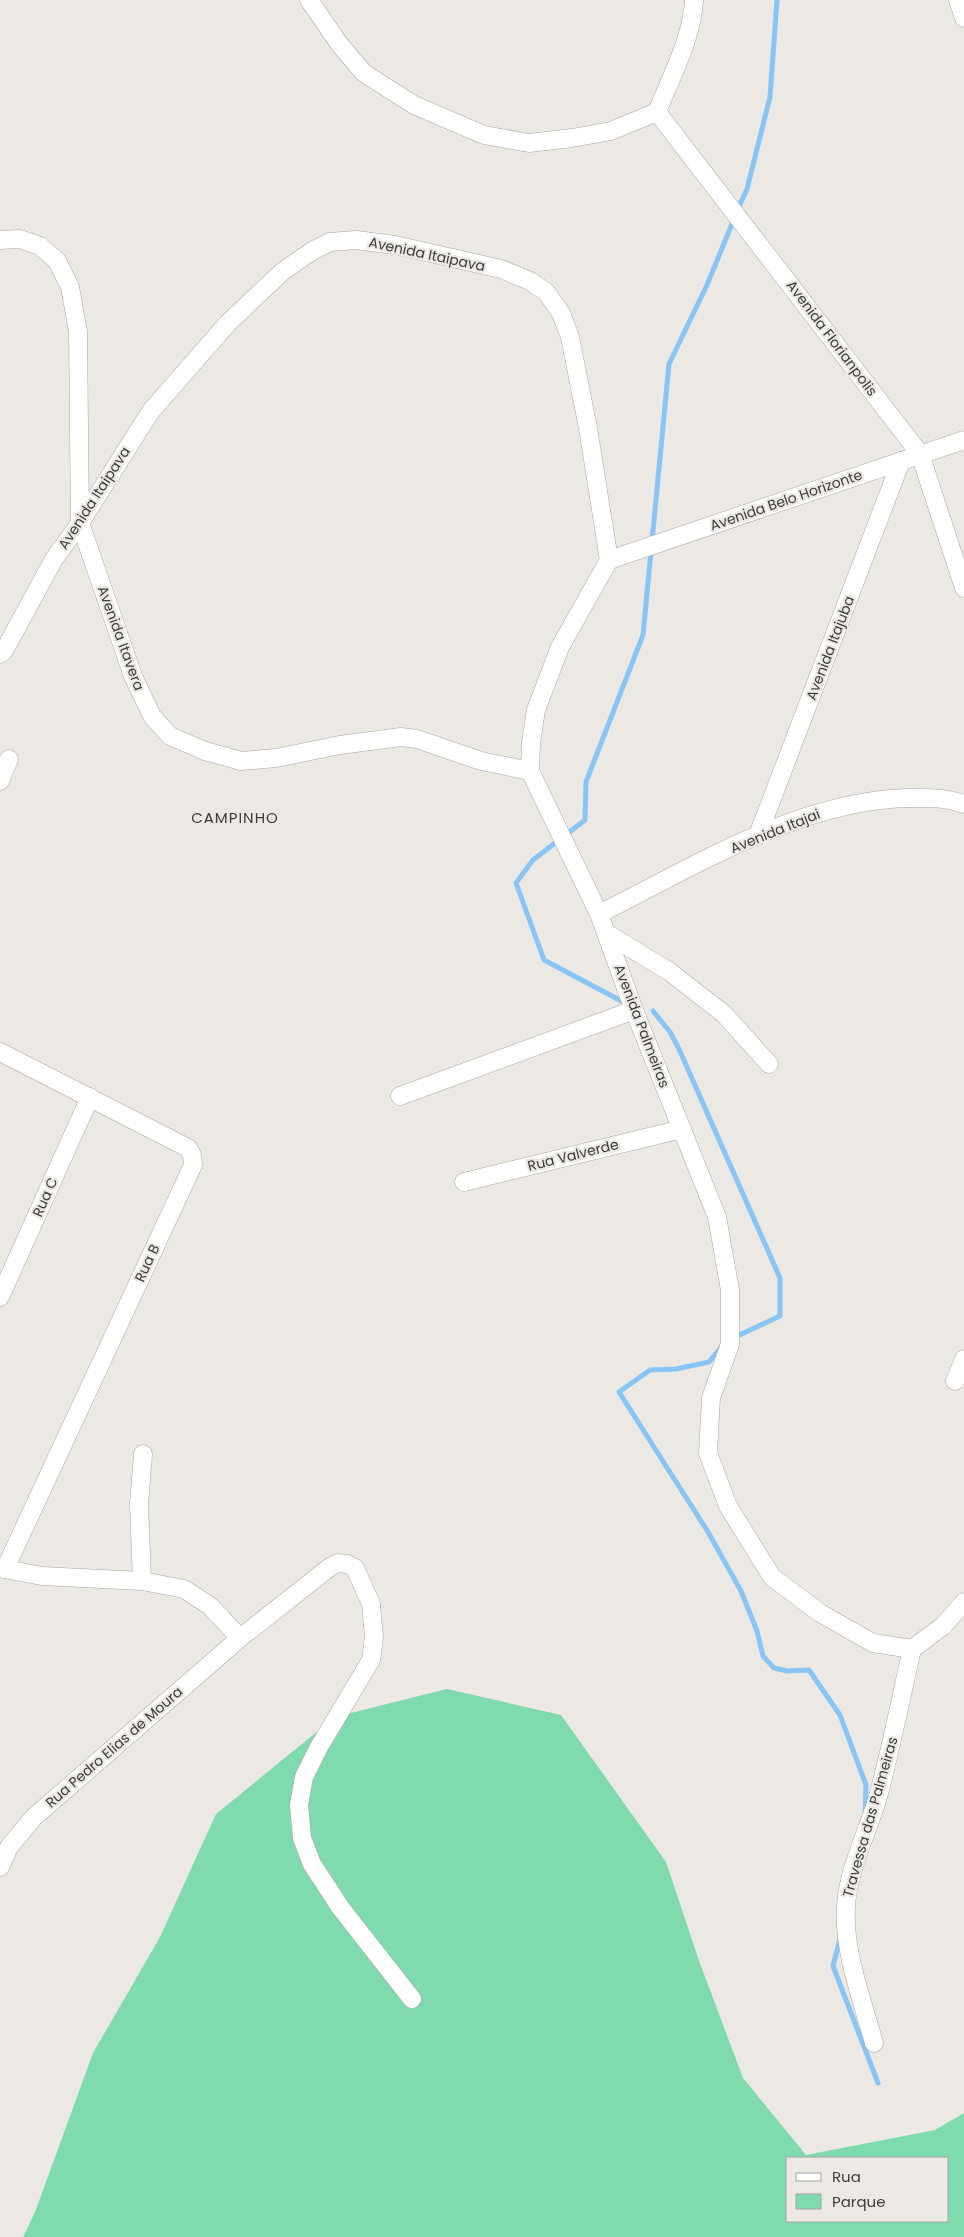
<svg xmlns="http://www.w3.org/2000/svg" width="964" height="2237" font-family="Poppins,sans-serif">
  <rect width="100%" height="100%" fill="#ece8e3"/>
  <path fill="#7fdbae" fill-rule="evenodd" d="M447,1689L561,1715L666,1862L698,1958L743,2078L806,2155L935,2130L964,2113V2237H23L35,2212L93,2053L160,1937L216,1814L335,1717ZM788,2158H948V2221H788Z"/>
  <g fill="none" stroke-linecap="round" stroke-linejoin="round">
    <g stroke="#88c5f5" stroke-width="5">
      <path d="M737,211L747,189L770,97L777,0"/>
      <path d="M627,1004L544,960L516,883L533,860L585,820L586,782L643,635L669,364L707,285L734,219"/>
      <path d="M653,1011L670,1032L679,1049L780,1278V1316L733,1338"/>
      <path d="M722,1346L709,1362L676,1369L650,1370L619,1392L708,1532L741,1591L757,1631L763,1656L774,1668L787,1671L809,1670L840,1715L866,1785L865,1815"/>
      <path d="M840,1939L833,1966L878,2083"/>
    </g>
    <g stroke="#aba6a2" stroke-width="19">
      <g id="minor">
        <path d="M309,0L340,45L364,73L414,105L484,135L529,143L572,138L611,131L657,112"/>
        <path d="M958,0L964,18"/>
        <path d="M657,112L920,454L964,588"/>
        <path d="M657,112C671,77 692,38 694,0"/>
        <path d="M0,240L20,239L40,246L57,261L70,287L78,332L80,523L133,676L152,716L170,736L205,751L241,761L276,758L340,745L401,737L417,739L481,761L530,771"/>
        <path d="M609,560L964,440"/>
        <path d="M0,654L4,651L54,559L80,523L151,411L228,323L282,272L312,251L330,242L356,240L395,245L501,269L530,281L546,292L561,313L570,337L588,428L609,560L560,647L536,710L531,742L530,771L599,914L634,1010L717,1217L730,1290V1344L711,1398L708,1453L728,1506L772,1577L820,1613L873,1643L912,1649"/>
        <path d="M0,781L9,759"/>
        <path d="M758,835L901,461"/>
        <path d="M599,914C695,866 798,801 908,798C930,798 943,797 964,804"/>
        <path d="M606,933L670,972L724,1014L769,1064"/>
        <path d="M0,1052L188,1148L192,1155L193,1165L5,1569"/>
        <path d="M400,1096L634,1010"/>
        <path d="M464,1182L682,1129"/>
        <path d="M0,1297L90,1097"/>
        <path d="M955,1381L964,1359"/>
        <path d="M0,1568L42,1576L142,1581L184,1589L210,1606L240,1638"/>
        <path d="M142,1581L139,1504L143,1454"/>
        <path d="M912,1649L943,1626L964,1602"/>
        <path d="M0,1867L9,1847L34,1817L240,1638L330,1567L338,1563L347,1564L355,1568L371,1604L374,1637L371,1660L319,1747L304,1777L299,1805L302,1838L312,1864L340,1907L412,1999"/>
        <path d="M874,2043C862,1999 843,1951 846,1906C848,1870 868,1831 878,1797C891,1748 901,1698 912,1649"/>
      </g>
    </g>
    <use href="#minor" stroke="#fff" stroke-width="18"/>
  </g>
  <g text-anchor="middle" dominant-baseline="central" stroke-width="4.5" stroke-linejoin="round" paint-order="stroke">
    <g font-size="14" fill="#3e3c3a" stroke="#ece8e3">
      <text transform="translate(427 254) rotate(12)">Avenida Itaipava</text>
      <text transform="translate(832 338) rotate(53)">Avenida Florianpolis</text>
      <text transform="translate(94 498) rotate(-57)">Avenida Itaipava</text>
      <text transform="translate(786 500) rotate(-19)">Avenida Belo Horizonte</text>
      <text transform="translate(121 638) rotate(70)">Avenida Itavera</text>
      <text transform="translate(830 648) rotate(-69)">Avenida Itajuba</text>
      <text transform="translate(775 831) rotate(-22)">Avenida Itajai</text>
      <text transform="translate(642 1026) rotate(69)">Avenida Palmeiras</text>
      <text transform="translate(573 1155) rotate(-14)">Rua Valverde</text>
      <text transform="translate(45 1197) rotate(-66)">Rua C</text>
      <text transform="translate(147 1263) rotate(-65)">Rua B</text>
      <text transform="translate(114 1747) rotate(-41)">Rua Pedro Elias de Moura</text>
      <text transform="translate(870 1817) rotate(-74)">Travessa das Palmeiras</text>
    </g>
    <g font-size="15" letter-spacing="1" fill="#3e3c3a" stroke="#ece8e3">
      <text x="235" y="817">CAMPINHO</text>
    </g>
  </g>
  <rect x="786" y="2157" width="162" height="65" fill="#ece8e3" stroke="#a6a39f"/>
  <rect x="796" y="2173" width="25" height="8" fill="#ffffff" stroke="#a6a39f"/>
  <text x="832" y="2182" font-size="15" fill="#3e3c3a">Rua</text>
  <rect x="796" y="2194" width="25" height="15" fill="#7fdbae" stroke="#a6a39f"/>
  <text x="832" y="2207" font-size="15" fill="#3e3c3a">Parque</text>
</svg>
